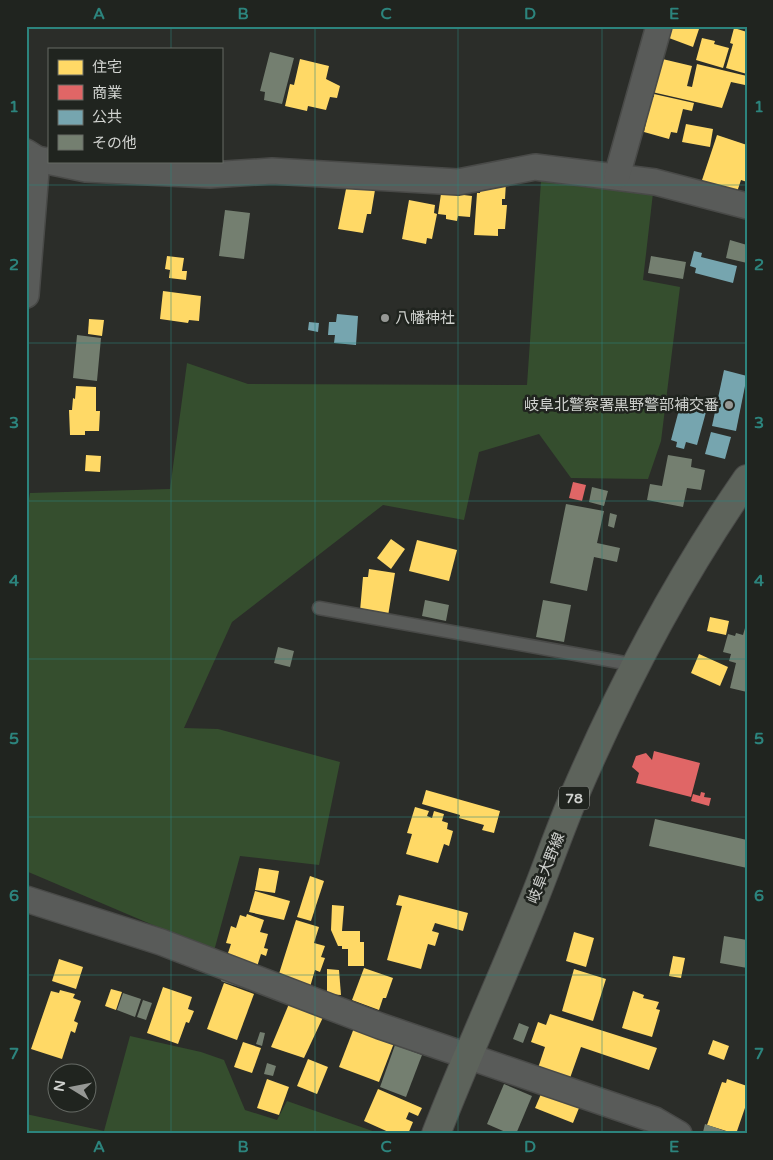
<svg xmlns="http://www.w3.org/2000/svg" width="773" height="1160" font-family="'Varela Round','Noto Sans JP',sans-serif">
  <rect width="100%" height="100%" fill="#2b2d29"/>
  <g fill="#354e2e">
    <path d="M541,181L653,193L643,280L680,287L661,441L648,479L571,478L539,434L479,452L464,520L383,505L232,622L184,728L218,729L340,762L319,865L240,856L214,951L26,871V517L30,493L170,489L187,363L248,384L527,385Z"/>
    <path d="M130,1036L201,1052L224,1060L245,1110L277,1120L287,1101L381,1134H26V1114L104,1131Z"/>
  </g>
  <g fill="#ffd966">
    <path d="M664,26H700L693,47L661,35Z"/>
    <path d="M734,28L747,32V74L726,68L733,44L730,43Z"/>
    <path d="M702,38L715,41L714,44L729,48L723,68L696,60Z"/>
    <path d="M654,57L692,66L687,86L692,87L697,64L747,76L745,85L731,82L722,108L652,92Z"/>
    <path d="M300,59L329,66L326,79L340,86L337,98L330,97L326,110L308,106L307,111L285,106L290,84L294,85Z"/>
    <path d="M654,94L694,103L692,111L683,109L677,133L671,132L669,139L644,132L647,118L643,117L648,96L654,97Z"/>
    <path d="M686,124L713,129L710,147L682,142Z"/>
    <path d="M717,135L747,145V182L741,180L735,198L700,186Z"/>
    <path d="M506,182L505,199H502V205H507L505,229H498V236L474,235L477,193H480L481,186Z"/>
    <path d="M347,184L375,190L371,214H367L363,233L338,229Z"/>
    <path d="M442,187L455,194L472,196L470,217L458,216L457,221L446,219V215L438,214Z"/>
    <path d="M409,200L435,205L434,213L437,214L432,239L427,238L426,244L402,239Z"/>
    <path d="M167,256L184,258L182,271H187L186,280L169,278L170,270L165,269Z"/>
    <path d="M163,291L201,296L199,321L189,320L188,323L160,319Z"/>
    <path d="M89,319L104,320L102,336L88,334Z"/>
    <path d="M76,386L96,387V411H100L99,431H85V435H70L69,410H72L73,398L75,399Z"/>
    <path d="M86,455L101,456L100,472L85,471Z"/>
    <path d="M391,539L405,549L391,569L377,558Z"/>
    <path d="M417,540L457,550L449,581L409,571Z"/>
    <path d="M369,569L395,573L388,616L360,611L363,577H368Z"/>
    <path d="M710,617L729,621L726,635L707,631Z"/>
    <path d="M699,654L728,667L720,686L691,673Z"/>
    <path d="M426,790L500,811L494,833L482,830L484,825L459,818L460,815L422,804Z"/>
    <path d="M415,807L429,811L427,816L432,818L434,811L444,814L442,821L448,823L447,829L453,831L449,846L444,844L438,863L406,854L412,834L407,833Z"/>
    <path d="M259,868L279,871L275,893L255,890Z"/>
    <path d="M310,876L324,881L311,921L297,917Z"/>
    <path d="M255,891L290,901L284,920L249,912Z"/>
    <path d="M399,895L468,913L463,931L435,923L432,931L439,933L435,946L428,944L421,969L387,960L402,906L396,905Z"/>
    <path d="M332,905L344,906L342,931H360V942H364V966H348V949H342V946H338L331,930Z"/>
    <path d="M247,914L264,920L260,932L268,934L264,948L268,949L266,956L261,954L256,970L226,959L231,944L226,943L231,926L236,928L240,915L246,917Z"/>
    <path d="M296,920L319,927L314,943L325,946L321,957L325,958L320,972L315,970L310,987L278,977Z"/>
    <path d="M574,932L594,938L586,967L566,961Z"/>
    <path d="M673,956L685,958L681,978L669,976Z"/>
    <path d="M59,959L83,967L76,989L52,981Z"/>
    <path d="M364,968L393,978L386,998H383L379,1010L352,1000Z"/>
    <path d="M327,969L339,970L341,995L327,994Z"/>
    <path d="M574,969L606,979L593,1021L562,1011Z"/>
    <path d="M224,983L254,994L237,1040L207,1029Z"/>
    <path d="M163,987L192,997L188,1009L194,1011L189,1023L186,1022L178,1044L147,1033Z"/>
    <path d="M111,989L122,992L116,1010L105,1006Z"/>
    <path d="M60,990L75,994L73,998L81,1001L74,1021L78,1023L75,1033L71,1031L62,1059L31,1049L51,991L59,993Z"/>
    <path d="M633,991L644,995L643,998L659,1002L656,1009L660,1010L652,1037L622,1028Z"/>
    <path d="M291,999L325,1013L304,1058L271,1047Z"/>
    <path d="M550,1014L657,1048L649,1070L581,1047L570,1078L538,1068L545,1047L531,1042L538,1022L546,1025Z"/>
    <path d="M354,1028L394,1043L379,1082L339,1067Z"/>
    <path d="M713,1040L729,1046L724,1060L708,1054Z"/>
    <path d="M243,1042L261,1048L252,1073L234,1067Z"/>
    <path d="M308,1059L328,1067L317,1094L297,1086Z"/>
    <path d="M267,1079L289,1087L279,1115L257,1108Z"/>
    <path d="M727,1079L747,1086V1102L736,1134L707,1125L722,1082L726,1083Z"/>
    <path d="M378,1089L422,1108L418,1116L409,1112L406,1119L413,1122L408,1134H393L364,1121Z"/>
    <path d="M541,1094L579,1108L573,1123L535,1108Z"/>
  </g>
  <g fill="#e06666">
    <path d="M573,482L586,485L582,501L569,498Z"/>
    <path d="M654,751L700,763L691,797L636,783L639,773L632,767L636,756L646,753L652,760Z"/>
    <path d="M701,792L705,793L704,797L711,798L709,806L691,801L693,794L700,796Z"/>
  </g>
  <g fill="#76a5af">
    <path d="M694,251L702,253L701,257L737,266L733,283L695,273L696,268L690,266Z"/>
    <path d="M337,314L358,316L356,345L334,343L335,335H328L329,322H336Z"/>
    <path d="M309,322L319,323L318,332L308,330Z"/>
    <path d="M724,370L747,376L736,431L712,426Z"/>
    <path d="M695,399L708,402L706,410L693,407Z"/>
    <path d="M680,406L706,412L697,445L686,442L684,449L676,447L677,442L671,440Z"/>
    <path d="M711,432L731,437L725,459L705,454Z"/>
  </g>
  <g fill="#747f70">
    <path d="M270,52L294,58L282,104L264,100L265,92L260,91Z"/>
    <path d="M225,210L250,213L244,259L219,256Z"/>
    <path d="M730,240L747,245V263L726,258Z"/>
    <path d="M651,256L686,262L683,279L648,273Z"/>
    <path d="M77,335L101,338L97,381L73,378Z"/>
    <path d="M668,455L692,459L691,467L705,470L701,490L687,488L683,507L647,500L650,484L662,486Z"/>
    <path d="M592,487L608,491L604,506L589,502Z"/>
    <path d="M566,504L604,511L597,543L620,548L617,562L594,557L587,591L550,583Z"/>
    <path d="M610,513L617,515L614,528L608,526Z"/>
    <path d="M425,600L449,605L446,621L422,616Z"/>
    <path d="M543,600L571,605L564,642L536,637Z"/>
    <path d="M747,621V692L730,688L736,663L729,661L731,654L723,652L728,634L735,636L736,633L743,635Z"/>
    <path d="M278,647L294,651L290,667L274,663Z"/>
    <path d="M655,819L747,840V868L649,846Z"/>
    <path d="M724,936L747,940V968L720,963Z"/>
    <path d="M223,977L250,986L249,990L221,981Z"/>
    <path d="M123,993L141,999L135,1017L117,1010Z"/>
    <path d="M143,1000L152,1003L146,1020L137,1017Z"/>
    <path d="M519,1023L529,1027L523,1043L513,1039Z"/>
    <path d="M260,1032L265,1033L262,1046L256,1044Z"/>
    <path d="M395,1045L422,1055L406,1097L380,1087Z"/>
    <path d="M267,1063L276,1066L273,1076L264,1074Z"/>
    <path d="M504,1084L532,1096L516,1134H510L487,1124Z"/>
    <path d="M705,1124L731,1133V1134L703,1132Z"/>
  </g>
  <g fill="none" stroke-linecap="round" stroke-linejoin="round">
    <g stroke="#494a48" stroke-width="15">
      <path id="service" d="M319,608L636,665"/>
    </g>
    <g stroke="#494a48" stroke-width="28">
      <g id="minor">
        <path d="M26,152L37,159L86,169L210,175L272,171L458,182L535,167L655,182L747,206"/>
        <path d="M617,176L659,26"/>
        <path d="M26,295L37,159"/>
        <path d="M26,899L161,942L380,1026L655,1120L679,1134"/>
      </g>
    </g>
    <g stroke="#494a48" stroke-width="30">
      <path id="primary" d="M436,1134C464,1062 496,992 525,921C543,879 557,836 575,794C622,685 679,577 747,479"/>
    </g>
    <use href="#service" stroke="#595b59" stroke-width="12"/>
    <use href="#minor" stroke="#595b59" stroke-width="25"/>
    <use href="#primary" stroke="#5d635b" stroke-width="28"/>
  </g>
  <path fill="none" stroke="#2c847d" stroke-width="1" stroke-opacity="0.55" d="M171,26V49M315,26V1134M458,26V1134M602,26V1134M171,161V1134M26,185H747M26,343H747M26,501H747M26,659H747M26,817H747M26,975H747"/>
  <g fill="#969895" stroke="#20241f" stroke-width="2">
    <circle cx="385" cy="318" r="5"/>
    <circle cx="729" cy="405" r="5"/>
  </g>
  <g text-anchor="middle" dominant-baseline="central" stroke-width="5" stroke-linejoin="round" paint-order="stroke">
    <rect fill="#20241f" stroke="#9b9e9a" stroke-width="1" x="559" y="786.5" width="30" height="23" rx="4"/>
    <g font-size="14" font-weight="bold" fill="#d0d2cf">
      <text x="574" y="798">78</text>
    </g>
    <g font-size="15" fill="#d0d2cf" stroke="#20241f" text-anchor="start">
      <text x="395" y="318">八幡神社</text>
      <text x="719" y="405" text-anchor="end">岐阜北警察署黒野警部補交番</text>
    </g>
    <g font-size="15" fill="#d0d2cf" stroke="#20241f">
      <text transform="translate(546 868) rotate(-68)">岐阜大野線</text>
    </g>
  </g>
  <rect width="773" height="1160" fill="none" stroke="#20241f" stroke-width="55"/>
  <rect x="48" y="48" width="175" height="115" fill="#20241f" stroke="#666a65"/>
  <rect x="58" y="60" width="25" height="15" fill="#ffd966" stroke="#666a65"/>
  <text x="92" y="72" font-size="15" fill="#d0d2cf">住宅</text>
  <rect x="58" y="85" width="25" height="15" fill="#e06666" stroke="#666a65"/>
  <text x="92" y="98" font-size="15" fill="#d0d2cf">商業</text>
  <rect x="58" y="110" width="25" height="15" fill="#76a5af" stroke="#666a65"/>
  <text x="92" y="122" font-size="15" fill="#d0d2cf">公共</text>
  <rect x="58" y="135" width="25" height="15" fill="#747f70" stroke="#666a65"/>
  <text x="92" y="148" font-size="15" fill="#d0d2cf">その他</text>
  <g transform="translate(72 1088) rotate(280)"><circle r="24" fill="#20241f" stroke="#666a65"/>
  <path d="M0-4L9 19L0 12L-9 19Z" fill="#969895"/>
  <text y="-8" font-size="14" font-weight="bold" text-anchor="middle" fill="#d0d2cf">N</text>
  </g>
  <rect x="28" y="28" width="718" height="1104" fill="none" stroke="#2c847d" stroke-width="2"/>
  <g font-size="16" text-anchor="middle" font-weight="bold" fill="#2c847d">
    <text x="99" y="19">A</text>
    <text x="243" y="19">B</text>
    <text x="386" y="19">C</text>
    <text x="530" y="19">D</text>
    <text x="674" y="19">E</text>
    <text x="14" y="112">1</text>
    <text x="759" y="112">1</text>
    <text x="14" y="270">2</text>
    <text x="759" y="270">2</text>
    <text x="14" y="428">3</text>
    <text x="759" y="428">3</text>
    <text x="14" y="586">4</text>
    <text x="759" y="586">4</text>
    <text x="14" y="744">5</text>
    <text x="759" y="744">5</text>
    <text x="14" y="901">6</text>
    <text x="759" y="901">6</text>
    <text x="14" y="1059">7</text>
    <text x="759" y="1059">7</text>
    <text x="99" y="1152">A</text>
    <text x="243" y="1152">B</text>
    <text x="386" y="1152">C</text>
    <text x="530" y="1152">D</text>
    <text x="674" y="1152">E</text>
  </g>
</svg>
